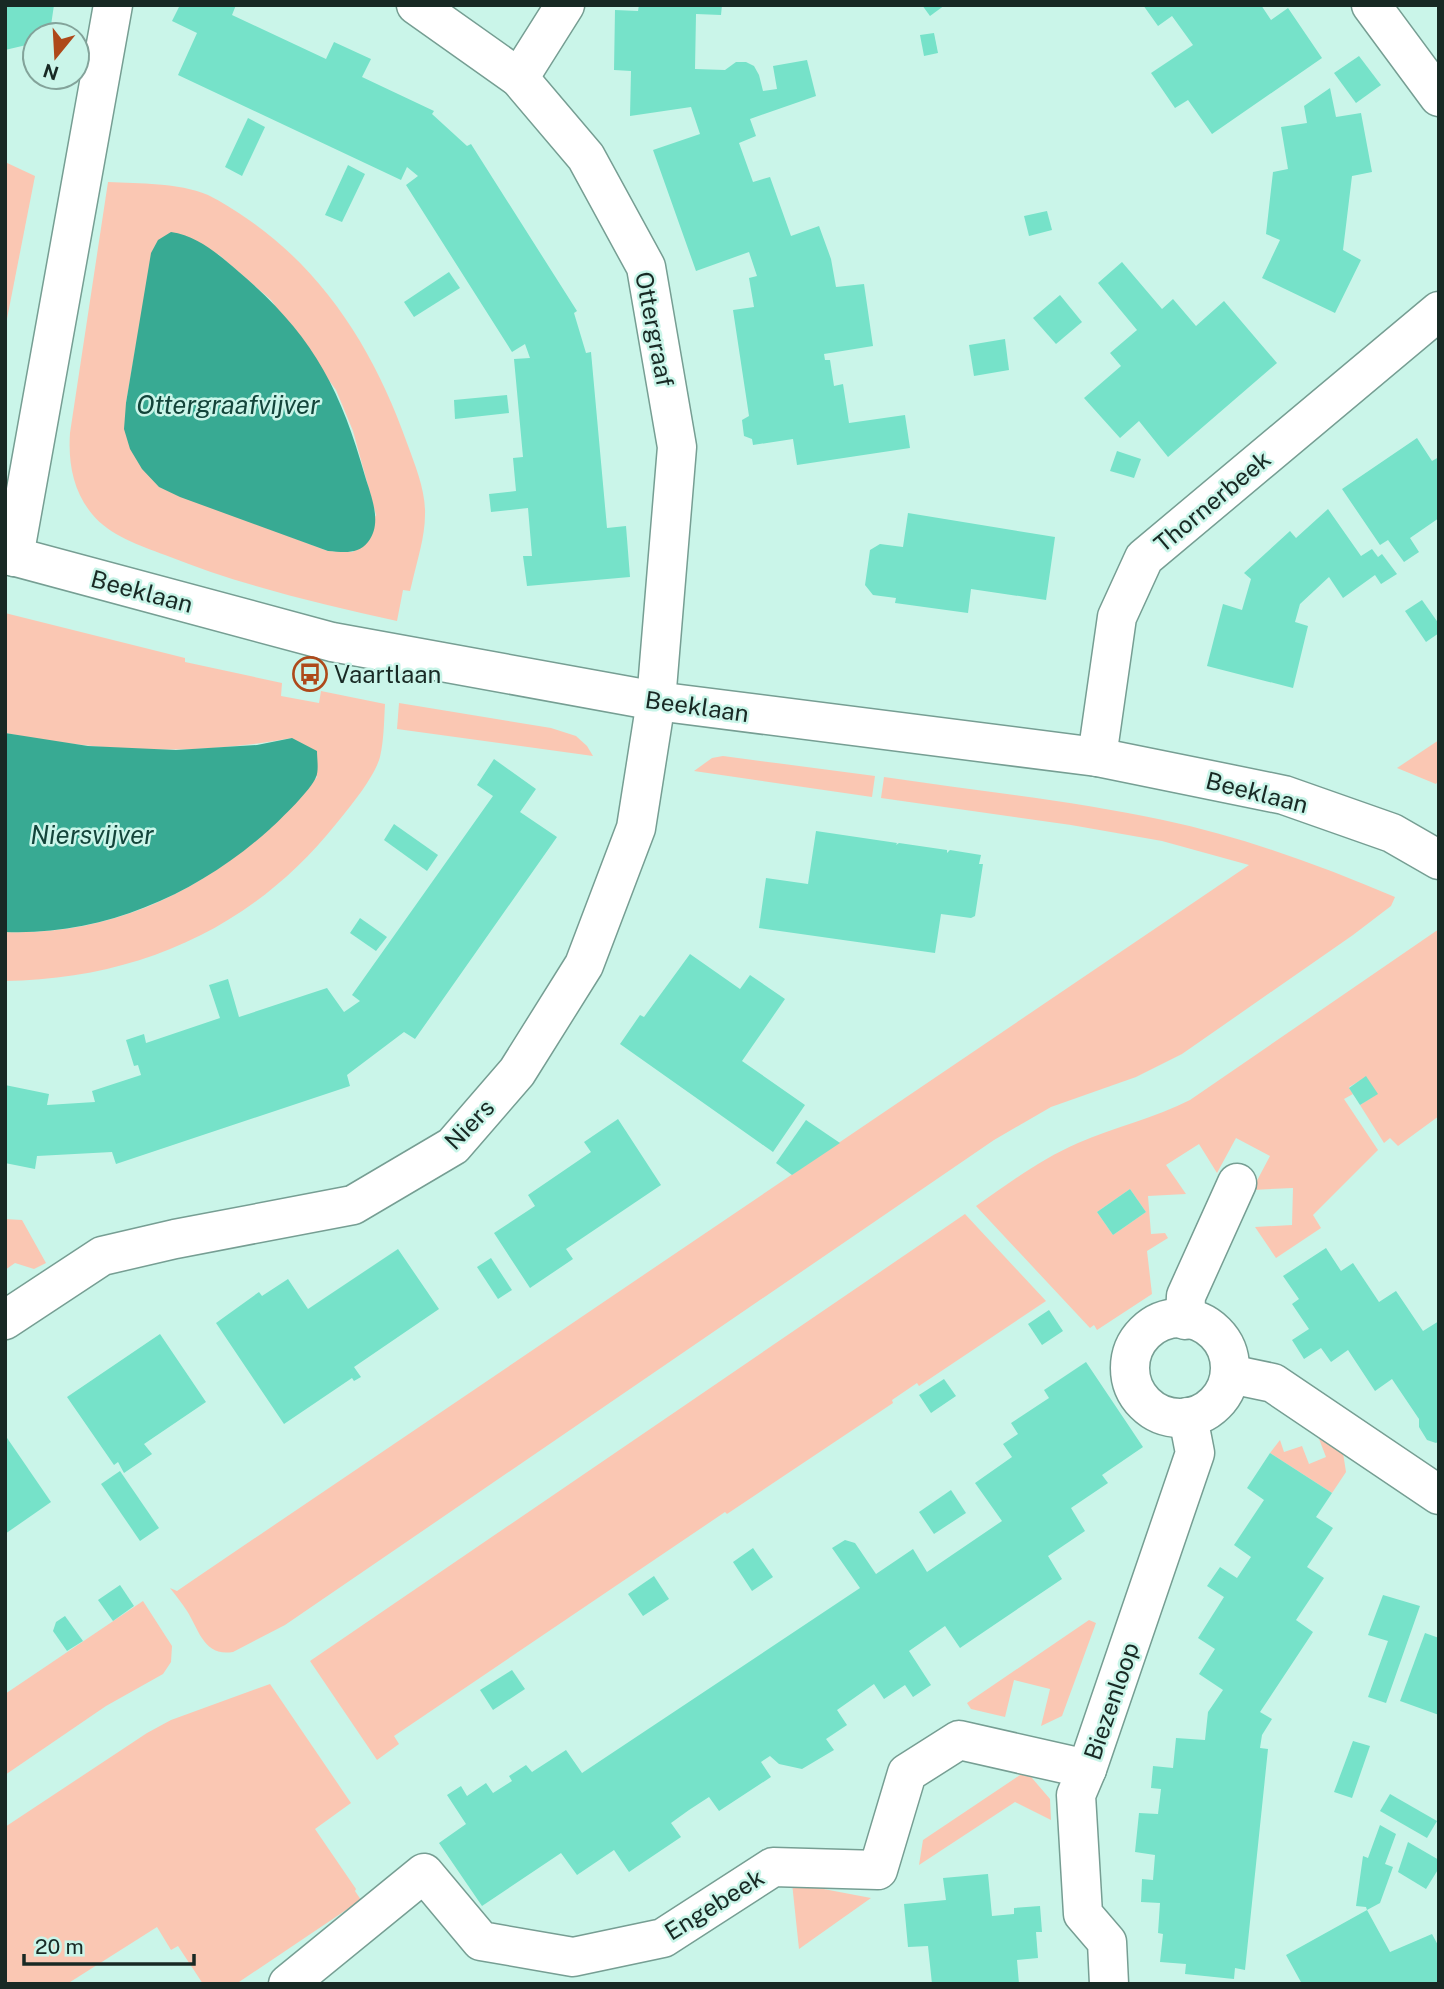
<svg xmlns="http://www.w3.org/2000/svg" width="1444" height="1989" font-family="'Public Sans',sans-serif">
  <rect width="100%" height="100%" fill="#caf5e9"/>
  <g fill="#fac7b3" fill-rule="evenodd">
    <path d="M5,162L35,176L5,329Z"/>
    <path d="M108,182C140,184 177,182 208,195C222,202 236,211 249,220C327,274 376,355 407,443C415,465 426,491 425,515C425,537 417,561 412,583L410,591L403,590L397,621C319,604 240,585 165,555C139,545 110,536 92,514C73,491 68,462 70,433ZM218,254L271,300L336,390L353,431L376,515L353,552L328,551L159,487L126,403L136,345Z"/>
    <path d="M5,613L185,658V662L282,683L281,696L319,703L321,691L385,704C384,721 384,740 380,757C374,778 350,807 336,824C253,928 138,979 5,981V932C131,937 240,872 317,777L292,738C196,756 100,752 5,733Z"/>
    <path d="M399,703L551,728L576,736L587,746L593,756L397,729Z"/>
    <path d="M1439,740V779L1436,784L1397,768Z"/>
    <path d="M723,756L875,776L872,797L694,771L712,758Z"/>
    <path d="M884,777C977,791 1071,800 1163,820C1243,837 1320,865 1395,897L1391,906L1353,935L1182,1054L1136,1077L1051,1107L994,1140L285,1625L233,1652C204,1657 199,1630 187,1611C182,1603 176,1596 170,1588L177,1591L196,1578L1249,865L1162,841L1071,825L881,798Z"/>
    <path d="M1439,929V1116L1398,1146L1390,1138L1384,1143L1360,1105L1377,1094L1366,1077L1349,1087L1353,1094L1344,1099L1378,1150L1313,1215L1321,1228L1276,1258L1255,1227L1292,1225L1293,1188L1252,1190L1270,1156L1236,1138L1217,1173L1199,1144L1166,1165L1186,1194L1148,1196L1151,1234L1165,1233L1168,1238L1147,1251L1152,1294L1097,1330L1094,1325L1090,1328L976,1206C1009,1183 1041,1159 1078,1143C1115,1127 1155,1118 1190,1100ZM1130,1189L1146,1212L1113,1235L1097,1212Z"/>
    <path d="M965,1214L1046,1301L919,1386L917,1383L892,1400L893,1403L727,1514L725,1512L394,1736L399,1744L377,1760L310,1661Z"/>
    <path d="M5,1219L22,1220L46,1263L34,1269L15,1263L5,1270Z"/>
    <path d="M1316,1431L1341,1440L1346,1472L1332,1493L1270,1453L1280,1440L1284,1452L1302,1446L1309,1464L1326,1457Z"/>
    <path d="M143,1601L172,1646L171,1662L163,1674L106,1706L5,1775V1694Z"/>
    <path d="M1089,1620L1096,1623L1062,1716L1041,1726L1050,1689L1014,1680L1005,1717L971,1709L967,1703Z"/>
    <path d="M270,1684L351,1803L315,1829L356,1889L355,1891L361,1900L236,1984H203L178,1946L171,1950L157,1927L67,1984H5V1827L147,1733L171,1720Z"/>
    <path d="M1026,1771L1050,1799L1051,1820L1015,1802L919,1865L923,1840Z"/>
    <path d="M792,1883L871,1898L799,1949Z"/>
  </g>
  <g fill="#38aa93">
    <path d="M171,232C198,236 218,254 239,272C310,332 340,386 365,476C371,496 383,523 368,542C358,555 343,552 328,551L180,497L159,487L142,469L130,449L124,429L126,403L151,253L158,240Z"/>
    <path d="M5,733L88,746L176,750L257,745L292,738L317,751C317,758 319,771 316,777C312,789 280,820 270,829C198,894 104,936 5,932Z"/>
  </g>
  <g fill="#76e2c9">
    <path d="M5,5H54L50,32L35,35V43L5,50Z"/>
    <path d="M180,5H236L232,15L326,59L334,42L371,59L362,77L434,111L432,114L467,146L471,144L577,311L574,313L586,353L591,352L607,528L626,526L630,577L527,586L523,556H532L528,508L491,512L489,494L516,491L513,458L523,457L514,359L530,358L525,344L512,352L406,185L418,176L407,167L401,180L178,75L197,33L172,21Z"/>
    <path d="M639,5H722L721,15L696,14L695,69L725,70L736,62H746L754,66L759,75L763,91L777,89L773,66L807,60L816,96L750,119L756,136L739,143L753,182L770,177L791,236L819,226L831,259L836,287L864,284L873,346L824,354L825,360H830L834,386L843,384L849,423L905,415L910,448L797,465L793,439L753,445L752,439L744,436L742,420L749,416L733,310L754,307L749,278L757,276L749,252L696,271L653,150L700,134L691,107L630,116L631,71L614,70L615,10L638,11Z"/>
    <path d="M922,5H945L930,16Z"/>
    <path d="M1143,5H1261L1271,20L1288,8L1322,58L1212,134L1188,100L1175,108L1151,73L1193,45L1172,16L1158,26Z"/>
    <path d="M934,33L938,53L924,56L920,35Z"/>
    <path d="M1359,56L1381,85L1356,103L1334,73Z"/>
    <path d="M1330,88L1336,117L1361,113L1372,172L1352,176L1343,250L1361,260L1335,313L1262,278L1280,240L1266,234L1273,172L1288,169L1281,127L1307,123L1304,106Z"/>
    <path d="M248,118L265,127L242,176L225,167Z"/>
    <path d="M348,165L365,174L342,222L325,215Z"/>
    <path d="M1047,211L1052,230L1029,236L1024,216Z"/>
    <path d="M1122,262L1162,309L1173,299L1196,326L1224,301L1277,363L1168,457L1139,421L1120,438L1084,398L1121,366L1110,353L1137,330L1098,283Z"/>
    <path d="M449,272L460,288L414,317L404,302Z"/>
    <path d="M1060,295L1082,322L1056,344L1033,318Z"/>
    <path d="M1005,339L1009,370L974,376L969,345Z"/>
    <path d="M507,395L509,413L455,419L454,400Z"/>
    <path d="M1417,438L1432,461L1439,457V518L1410,538L1419,552L1404,562L1388,540L1380,545L1342,489Z"/>
    <path d="M1117,451L1141,459L1134,478L1110,471Z"/>
    <path d="M1328,509L1361,556L1372,549L1378,557L1382,554L1397,574L1381,584L1375,575L1343,598L1329,577L1300,604L1295,622L1308,626L1293,688L1207,666L1223,604L1242,610L1251,579L1244,573L1290,531L1296,538Z"/>
    <path d="M908,513L1055,537L1046,600L971,589L968,613L895,603L896,598L873,595L865,585L870,550L880,544L903,547Z"/>
    <path d="M1422,600L1439,624V633L1426,642L1405,611Z"/>
    <path d="M494,759L536,789L520,812L557,837L415,1039L404,1032L347,1075L350,1086L116,1164L112,1152L37,1156L35,1169L5,1163V1085L49,1094L47,1105L95,1102L92,1091L141,1075L138,1065L134,1066L126,1040L144,1034L146,1043L220,1018L209,985L228,979L239,1017L327,988L344,1012L360,1001L352,995L493,796L477,785Z"/>
    <path d="M394,824L438,855L427,871L384,840Z"/>
    <path d="M816,831L897,843L896,845L899,843L947,850V853L950,850L981,855L979,864H983L975,916L971,918L941,914L935,953L759,928L766,878L808,884Z"/>
    <path d="M360,918L387,937L376,951L350,933Z"/>
    <path d="M690,954L740,989L750,975L785,999L742,1061L805,1105L773,1152L620,1044L640,1015L644,1017Z"/>
    <path d="M1366,1076L1378,1094L1360,1105L1349,1088Z"/>
    <path d="M618,1119L661,1185L566,1249L573,1259L530,1288L494,1233L535,1206L528,1195L591,1152L584,1142Z"/>
    <path d="M806,1120L840,1143L792,1175L776,1163Z"/>
    <path d="M1130,1189L1146,1212L1113,1235L1097,1212Z"/>
    <path d="M1326,1248L1341,1271L1353,1263L1379,1302L1396,1291L1423,1331L1439,1321V1441L1436,1443L1427,1440L1419,1427V1419L1392,1379L1375,1391L1348,1350L1331,1362L1321,1348L1304,1359L1292,1340L1309,1329L1292,1304L1299,1299L1283,1276Z"/>
    <path d="M398,1249L439,1309L354,1367L361,1377L354,1381L352,1378L284,1424L216,1323L259,1292L262,1296L288,1279L308,1309Z"/>
    <path d="M491,1258L512,1290L498,1299L477,1267Z"/>
    <path d="M1049,1310L1063,1331L1042,1345L1028,1324Z"/>
    <path d="M160,1334L206,1402L144,1444L152,1454L124,1473L118,1462L114,1465L67,1397Z"/>
    <path d="M1086,1362L1143,1447L1102,1475L1108,1483L1071,1508L1085,1531L1048,1556L1062,1579L960,1648L945,1626L909,1651L931,1685L913,1697L905,1685L884,1699L874,1684L837,1710L847,1725L826,1739L834,1750L802,1769L779,1764L770,1756L761,1762L771,1777L719,1811L709,1797L689,1810L671,1823L681,1837L629,1872L614,1850L577,1875L561,1853L482,1906L439,1843L466,1824L447,1795L461,1786L467,1796L486,1783L493,1793L512,1781L509,1776L526,1765L532,1772L566,1750L582,1773L860,1588L832,1548L845,1540L855,1543L876,1574L913,1549L927,1572L1002,1521L975,1483L1012,1457L1003,1444L1018,1434L1011,1423L1049,1398L1044,1390Z"/>
    <path d="M944,1379L956,1396L931,1413L919,1395Z"/>
    <path d="M5,1435L51,1502L5,1534Z"/>
    <path d="M1270,1453L1332,1493L1316,1517L1333,1528L1307,1567L1324,1578L1296,1620L1313,1632L1260,1712L1272,1719L1262,1735L1260,1748L1268,1749L1245,1970L1235,1968L1234,1979L1185,1974L1186,1964L1160,1962L1163,1934L1158,1933L1160,1903L1141,1902L1142,1879L1153,1880L1155,1855L1135,1852L1139,1813L1158,1814L1161,1789L1151,1788L1153,1766L1173,1768L1176,1738L1205,1740L1208,1712L1223,1690L1199,1674L1215,1649L1198,1638L1224,1597L1207,1586L1220,1567L1237,1578L1251,1557L1234,1545L1264,1500L1247,1488Z"/>
    <path d="M120,1471L159,1528L140,1541L101,1484Z"/>
    <path d="M951,1490L966,1513L934,1534L919,1512Z"/>
    <path d="M753,1548L773,1577L752,1591L733,1562Z"/>
    <path d="M654,1576L669,1599L643,1616L628,1594Z"/>
    <path d="M120,1585L134,1606L113,1621L98,1600Z"/>
    <path d="M1383,1595L1420,1606L1386,1703L1368,1697L1388,1641L1368,1635Z"/>
    <path d="M65,1616L83,1641L67,1651L53,1631L56,1622Z"/>
    <path d="M1425,1633L1439,1638V1715L1400,1701Z"/>
    <path d="M512,1670L525,1689L493,1710L480,1690Z"/>
    <path d="M1353,1741L1370,1746L1352,1798L1334,1792Z"/>
    <path d="M1390,1794L1437,1821L1427,1838L1380,1811Z"/>
    <path d="M1380,1825L1396,1834L1385,1864L1393,1867L1380,1903L1367,1910L1366,1907L1356,1906L1363,1856L1368,1858Z"/>
    <path d="M1408,1842L1439,1860V1868L1426,1889L1398,1872Z"/>
    <path d="M988,1874L992,1916L1014,1914V1908L1040,1906L1042,1932H1036L1038,1958L1017,1960L1019,1984H932L928,1946L908,1947L904,1904L946,1900L943,1878Z"/>
    <path d="M1367,1910L1390,1952L1432,1934L1439,1947V1983L1302,1984L1286,1955Z"/>
  </g>
  <g fill="none" stroke-linecap="round" stroke-linejoin="round">
    <g stroke="#769e93" stroke-width="41">
      <g id="minor">
        <path d="M1371,5L1439,97"/>
        <path d="M519,78L565,5"/>
        <path d="M5,554L332,642L656,701L1097,757L1284,795L1392,833L1439,860"/>
        <path d="M14,557L113,5"/>
        <path d="M1097,757L1117,617L1144,558L1439,311"/>
        <circle cx="1180" cy="1368" r="50"/>
        <path d="M5,1320L102,1256L175,1239L353,1205L453,1146L517,1072L584,965L636,828L656,701L677,447L646,267L586,157L519,78L416,5"/>
        <path d="M1185,1320L1186,1296L1237,1183"/>
        <path d="M1230,1374L1273,1383L1439,1495"/>
        <path d="M288,1984L424,1873L481,1941L573,1957L663,1938L773,1867L878,1870L907,1773L959,1740L1087,1769"/>
        <path d="M1109,1984L1107,1942L1083,1914L1076,1795L1087,1769L1195,1453L1188,1417"/>
      </g>
    </g>
    <use href="#minor" stroke="#fff" stroke-width="38"/>
  </g>
  <defs>
    <g id="bus-ring" transform="scale(1.75)"><circle r="9.5" fill="#caf5e9" stroke="#ae491a" stroke-width="1.5"/><path d="M-5-6H5V4H4V6H2V4H-2V6H-4V4H-5ZM-3.5-4V0h7V-4ZM-3.5 1.2v1.5H-2V1.2ZM2 1.2v1.5H3.5V1.2Z" fill="#ae491a"/></g>
  </defs>
  <g fill-rule="evenodd">
    <use href="#bus-ring" x="310" y="674"/>
  </g>
  <g text-anchor="middle" dominant-baseline="central" stroke-width="5" stroke-linejoin="round" paint-order="stroke">
    <g font-size="24" fill="#182924" stroke="#caf5e9">
      <text transform="translate(655 329) rotate(79)">Ottergraaf</text>
      <text transform="translate(1212 501) rotate(-40)">Thornerbeek</text>
      <text transform="translate(142 591) rotate(15)">Beeklaan</text>
      <text transform="translate(697 706) rotate(8)">Beeklaan</text>
      <text transform="translate(1257 792) rotate(14)">Beeklaan</text>
      <text transform="translate(469 1124) rotate(-46)">Niers</text>
      <text transform="translate(1111 1701) rotate(-71)">Biezenloop</text>
      <text transform="translate(714 1904) rotate(-32)">Engebeek</text>
    </g>
    <g font-size="24" fill="#182924" stroke="#caf5e9" text-anchor="start">
      <text x="334" y="674">Vaartlaan</text>
    </g>
    <g font-size="26" font-style="italic" fill="#13443a" stroke="#caf5e9">
      <text x="228" y="404">Ottergraafvijver</text>
      <text x="92" y="834">Niersvijver</text>
    </g>
  </g>
  <rect width="1444" height="1989" fill="none" stroke="#182924" stroke-width="14"/>
  <g transform="translate(56 56) rotate(198)"><circle r="33" fill="#caf5e9" stroke="#83a39a" stroke-width="2"/>
  <path d="M0-5L12 26L0 18L-12 26Z" fill="#ae491a"/>
  <text y="-10" font-size="19" font-weight="bold" text-anchor="middle" fill="#182924">N</text>
  </g>
  <path d="M24 1954v10h170v-10" fill="none" stroke="#182924" stroke-width="3.5"/>
  <text x="35" y="1954" font-size="21" fill="#182924" stroke="#caf5e9" stroke-width="5" paint-order="stroke">20 m</text>
</svg>
